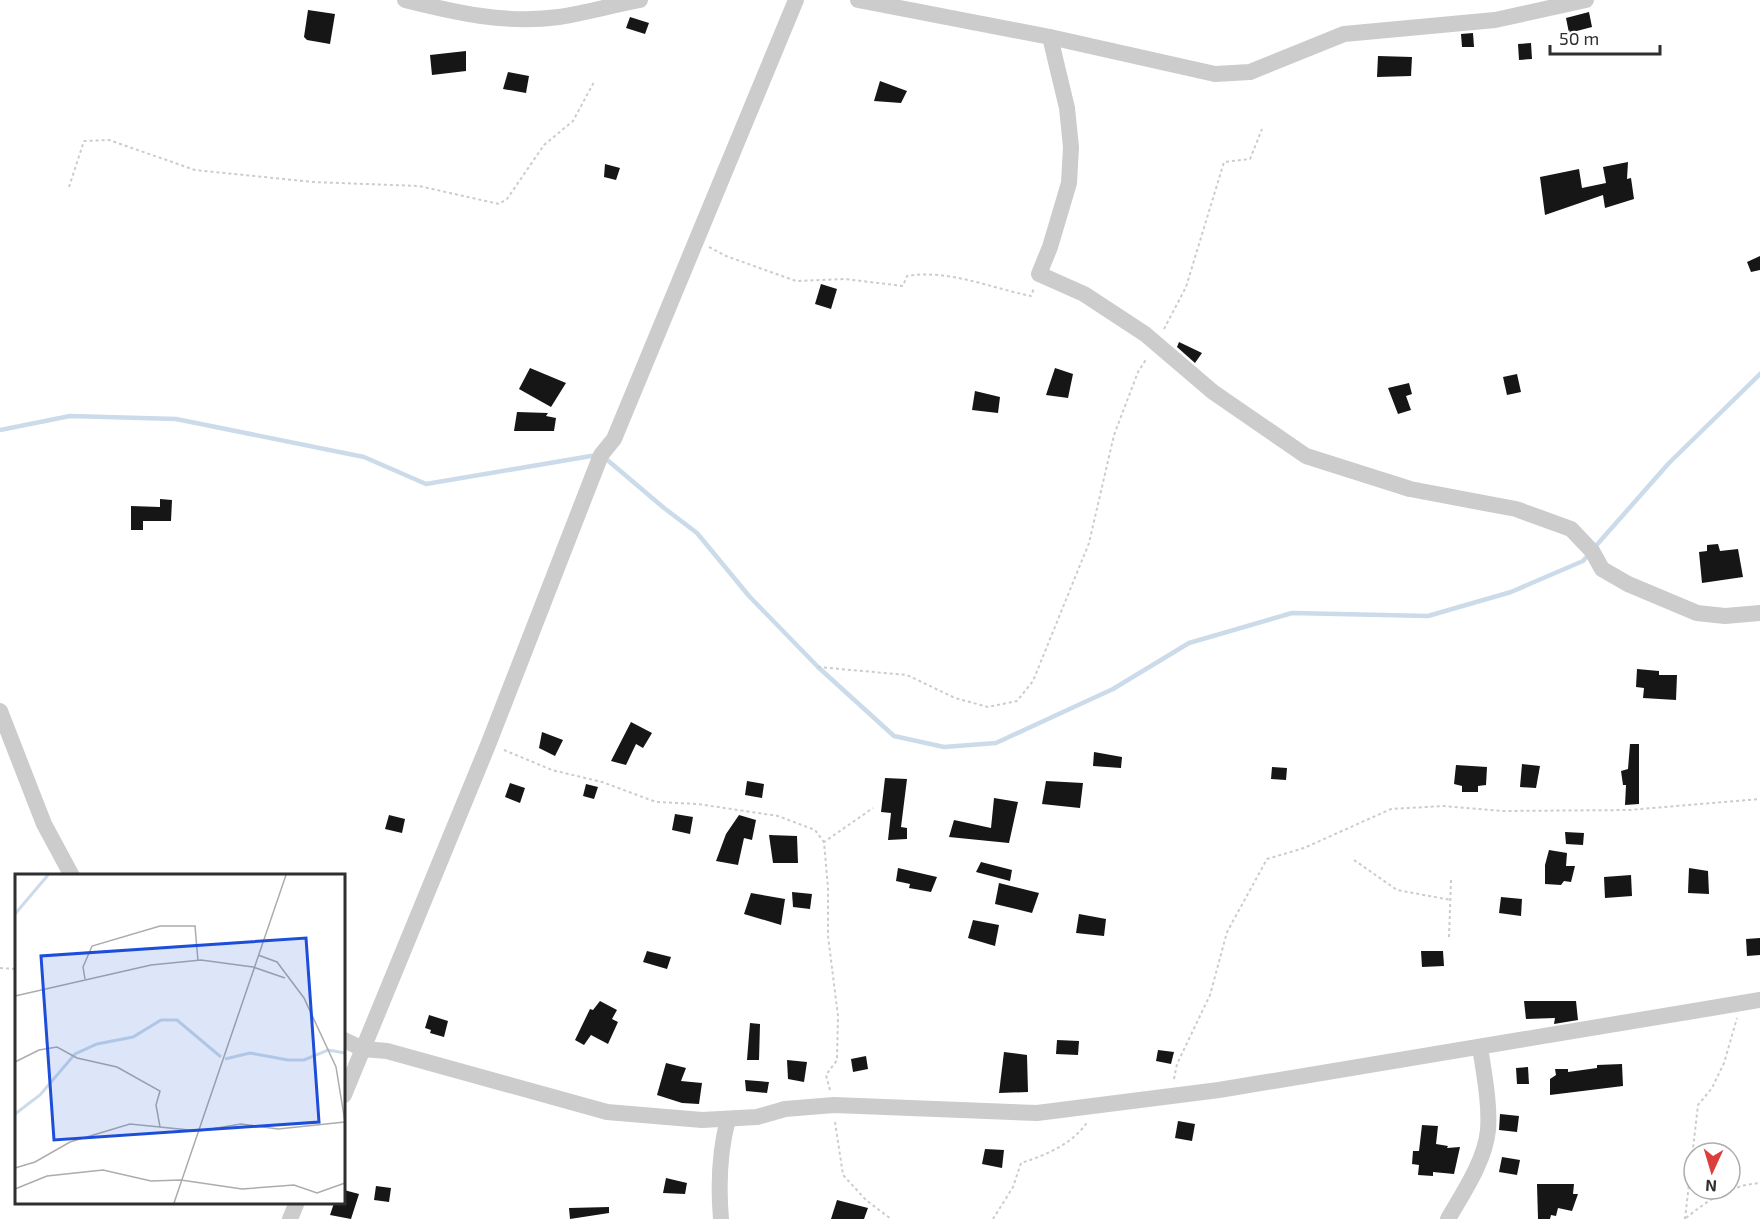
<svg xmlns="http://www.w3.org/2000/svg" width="1760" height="1219" font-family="'Exo 2',sans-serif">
  <rect width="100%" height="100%" fill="#fff"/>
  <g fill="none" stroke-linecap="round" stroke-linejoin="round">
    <g stroke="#cbdbea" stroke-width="4.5">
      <path d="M0,430L70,416L176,419L364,457L426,484L597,455"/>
      <path d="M605,458L664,508L697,533L749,596L818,667L894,736L944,747L996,743L1113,689L1189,643L1292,613L1428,616L1511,592L1583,561L1589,554"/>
      <path d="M1594,548L1669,463L1760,374"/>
    </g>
  </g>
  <g fill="#161616">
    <path d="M308,10L335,14L330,44L307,40L304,37Z"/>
    <path d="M1589,12L1592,27L1569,33L1566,18Z"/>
    <path d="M630,17L649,23L645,34L626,28Z"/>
    <path d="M1473,33L1474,47H1462L1461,34Z"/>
    <path d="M1531,43L1532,59L1519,60L1518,44Z"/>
    <path d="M466,51V71L432,75L430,55Z"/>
    <path d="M1378,56L1412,57L1411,76L1377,77Z"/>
    <path d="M508,72L529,76L526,93L503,89Z"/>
    <path d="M880,81L907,91L901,103L874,101Z"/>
    <path d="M1628,162L1627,179L1631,178L1634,199L1605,208L1603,195L1545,215L1540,177L1579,169L1582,188L1606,183L1603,167Z"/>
    <path d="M605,164L620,168L616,180L604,177Z"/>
    <path d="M1760,256V270L1751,272L1747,262Z"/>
    <path d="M821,284L837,289L831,309L815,304Z"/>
    <path d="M1179,342L1202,353L1195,363L1177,347Z"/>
    <path d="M530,368L566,383L551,407L519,389Z"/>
    <path d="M1055,368L1073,374L1068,398L1046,395Z"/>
    <path d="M1517,374L1521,392L1507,395L1503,377Z"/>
    <path d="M1409,383L1412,394L1406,396L1411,410L1398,414L1388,388Z"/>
    <path d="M975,391L1000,397L998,413L972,410Z"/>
    <path d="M517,412L548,413L546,416L556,418L554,431H514Z"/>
    <path d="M160,499L172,500L171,521H143V530H131V506L160,507Z"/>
    <path d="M1718,544L1720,551L1738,549L1743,577L1702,583L1699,552L1707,551V545Z"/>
    <path d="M1637,669L1659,671V675H1677L1676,700L1643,698L1644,688L1636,687Z"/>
    <path d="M631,722L652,733L643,748L636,744L626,765L611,761Z"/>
    <path d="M542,732L563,740L555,756L539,748Z"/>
    <path d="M1630,744H1639V804L1625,805L1626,785H1623L1621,771L1628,769Z"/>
    <path d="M1094,752L1122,757L1121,768L1093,766Z"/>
    <path d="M1522,764L1540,766L1536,788L1520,787Z"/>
    <path d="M1456,765L1487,767L1486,785L1478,786V792H1462V786L1454,784Z"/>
    <path d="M1272,767L1287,768L1286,780L1271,779Z"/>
    <path d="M885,778L907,779L901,827L907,828V839L888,840L891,813L881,812Z"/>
    <path d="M747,781L764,784L762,798L745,795Z"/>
    <path d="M1046,781L1083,783L1080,808L1042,804Z"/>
    <path d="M510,783L525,788L520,803L505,797Z"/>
    <path d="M586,784L598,787L594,799L583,796Z"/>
    <path d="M994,798L1018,802L1009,843L949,837L954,820L991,828Z"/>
    <path d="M675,814L693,817L690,834L672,830Z"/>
    <path d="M389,815L405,819L402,833L385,829Z"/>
    <path d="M739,815L756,820L752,840L744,838L738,865L716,861L726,834Z"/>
    <path d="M1565,832L1584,833L1583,845L1566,844Z"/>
    <path d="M769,835L797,836L798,863H773Z"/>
    <path d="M1549,850L1567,853L1566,866H1575L1571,882L1564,881L1561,885L1545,884V865Z"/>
    <path d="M981,862L1012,870L1010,881L976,872Z"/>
    <path d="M898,868L937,877L931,892L909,888L910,884L896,881Z"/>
    <path d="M1689,868L1708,871L1709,894L1688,893Z"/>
    <path d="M1631,875L1632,896L1605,898L1604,877Z"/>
    <path d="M999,883L1039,893L1032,913L995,904Z"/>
    <path d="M792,892L812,894L810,909L793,907Z"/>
    <path d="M751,893L785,899L781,925L744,914Z"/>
    <path d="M1501,897L1522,899L1521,916L1499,913Z"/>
    <path d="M1079,914L1106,919L1104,936L1076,933Z"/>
    <path d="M973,920L999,925L995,946L968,938Z"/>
    <path d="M1760,938V955L1747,956L1746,939Z"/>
    <path d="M647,951L671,957L667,969L643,962Z"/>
    <path d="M1421,951H1443L1444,966L1422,967Z"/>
    <path d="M600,1001L617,1010L612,1019L618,1022L608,1044L591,1035L584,1045L575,1040L590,1009L593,1010Z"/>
    <path d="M1524,1001H1576L1578,1020L1554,1024L1555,1018L1526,1019Z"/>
    <path d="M429,1015L448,1021L444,1037L430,1033L431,1030L425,1028Z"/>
    <path d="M750,1023L760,1024L759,1060H747Z"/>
    <path d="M1057,1040L1079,1041L1078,1055L1056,1054Z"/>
    <path d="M1158,1050L1174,1052L1171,1064L1156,1061Z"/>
    <path d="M1004,1052L1027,1055L1028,1092L999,1093Z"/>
    <path d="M866,1056L868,1069L853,1072L851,1059Z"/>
    <path d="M787,1060L807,1062L804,1082L788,1079Z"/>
    <path d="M666,1063L686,1068L681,1081L702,1083L699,1104L682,1103L657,1095Z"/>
    <path d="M1622,1064L1623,1086L1550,1095V1079L1556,1075L1555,1069H1568V1072L1597,1068V1065Z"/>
    <path d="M1528,1067L1529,1084H1517L1516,1068Z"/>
    <path d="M745,1080L769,1082L767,1093L746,1091Z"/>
    <path d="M1500,1114L1519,1116L1517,1132L1499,1130Z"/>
    <path d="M1178,1121L1195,1124L1192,1141L1175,1138Z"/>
    <path d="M1422,1125L1438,1126L1436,1144L1448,1146L1447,1148L1460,1147L1454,1174L1433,1172V1176L1418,1175L1419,1165L1412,1164L1413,1151H1419Z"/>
    <path d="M985,1149L1004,1150L1002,1168L982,1164Z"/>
    <path d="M1502,1157L1520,1160L1517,1175L1499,1172Z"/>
    <path d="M666,1178L687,1183L685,1194L663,1193Z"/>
    <path d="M1537,1184H1574L1573,1194H1578L1572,1211L1558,1208L1556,1216L1551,1215L1550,1219H1538Z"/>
    <path d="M376,1186L391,1188L389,1202L374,1200Z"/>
    <path d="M344,1190L359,1194L351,1219L330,1215L334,1203H344Z"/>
    <path d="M837,1200L868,1208L864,1219H831Z"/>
    <path d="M609,1207V1213L570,1219L569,1208Z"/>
  </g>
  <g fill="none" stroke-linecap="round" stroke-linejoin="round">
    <g stroke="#ccc" stroke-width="2" stroke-dasharray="3 3" stroke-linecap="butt">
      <path d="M69,187L84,141L109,140L195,170L313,182L419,186L499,204L507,199L544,145L573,121L594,82"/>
      <path d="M709,247L726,256L796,281L845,279L903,286L907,276C948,269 991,288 1031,296L1034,288"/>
      <path d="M1164,329L1186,287L1224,162L1250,159L1262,129"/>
      <path d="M818,667L907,675L955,698L988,707L1017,701L1033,681L1089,543L1114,435L1138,372L1147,358"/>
      <path d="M504,750L552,770L602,782L656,802L698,804L778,816L815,830L824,842"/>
      <path d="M1354,860L1397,890L1451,900"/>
      <path d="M1449,937L1451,880"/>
      <path d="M0,968L16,969"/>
      <path d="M1174,1079L1177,1064L1210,995L1227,932L1267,859L1304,848L1391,809L1444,806L1503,811L1630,810L1760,799"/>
      <path d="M830,1090L826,1075L837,1060L838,1016L828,936V888L824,842L873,808"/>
      <path d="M835,1122L843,1175L866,1200L891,1219"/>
      <path d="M1686,1218C1708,1200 1731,1185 1760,1183"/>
      <path d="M993,1219L1013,1187L1021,1163C1046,1155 1073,1144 1088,1121"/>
      <path d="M1685,1219L1698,1105L1712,1088L1724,1063L1737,1018"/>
    </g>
    <g stroke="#ccc" stroke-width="16">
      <path d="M405,0C457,13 505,24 559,17C586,13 613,5 640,0"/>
      <path d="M858,0L1050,37L1067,108L1071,147L1069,183L1050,247L1039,274L1084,294L1145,334L1213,392L1306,456L1410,489L1516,509L1571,529L1592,551L1602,569L1628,584L1697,613L1725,616L1760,613"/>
      <path d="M1050,37L1215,74L1250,72L1344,34L1495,20L1586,0"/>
      <path d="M0,711L44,824L72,876"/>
      <path d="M344,1040L363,1049L387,1051L607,1112L702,1120L757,1117L785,1109L834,1105L1037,1113L1219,1090L1760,1000"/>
      <path d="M344,1095L488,745L601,455L614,439L796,0"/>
      <path d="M290,1219L297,1202"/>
      <path d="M721,1219C718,1184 719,1153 728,1119"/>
      <path d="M1448,1219C1463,1193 1485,1161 1488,1130C1490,1103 1484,1074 1480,1047"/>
    </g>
  </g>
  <g transform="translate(15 874)">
    <rect width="330" height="330" fill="#fff"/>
    <path fill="none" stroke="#cbdbea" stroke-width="3" d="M0,40L33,1M210,185L235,179L273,186H289L313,176L330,179M0,240L25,221L60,180L82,170L118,163L146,146H162L206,183"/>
    <path fill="none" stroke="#acacac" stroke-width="1.5" d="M243,81L262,88L289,124L321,193L330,248M70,105L68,93L77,72L145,52H180L183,87M0,122L136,91L186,86L238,93L270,104M0,188L24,176L42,173L62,184L102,193L145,217L141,231L145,253L184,257L226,250L263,255L330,248M0,294L20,288L55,268L115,250L145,253M0,315L32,302L88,296L136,307L166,306L227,315L279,311L302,319L330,309M159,329L271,1"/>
    <path fill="#1d4ed8" fill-opacity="0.15" stroke="#1d4ed8" stroke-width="3" d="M291,64L304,248L39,266L26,82Z"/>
    <rect width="330" height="330" fill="none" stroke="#2f2f2f" stroke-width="3"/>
  </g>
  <g transform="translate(1712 1171) rotate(184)"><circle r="28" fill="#ffffff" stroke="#acacac" stroke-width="1.5"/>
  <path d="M0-4.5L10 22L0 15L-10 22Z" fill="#da3f3c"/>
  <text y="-9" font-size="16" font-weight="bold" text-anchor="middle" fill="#2f2f2f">N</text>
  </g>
  <path d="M1550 45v9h110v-9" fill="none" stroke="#2f2f2f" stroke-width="3"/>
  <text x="1559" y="45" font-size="18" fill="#2f2f2f" stroke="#ffffff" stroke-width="4.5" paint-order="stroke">50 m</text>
</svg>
